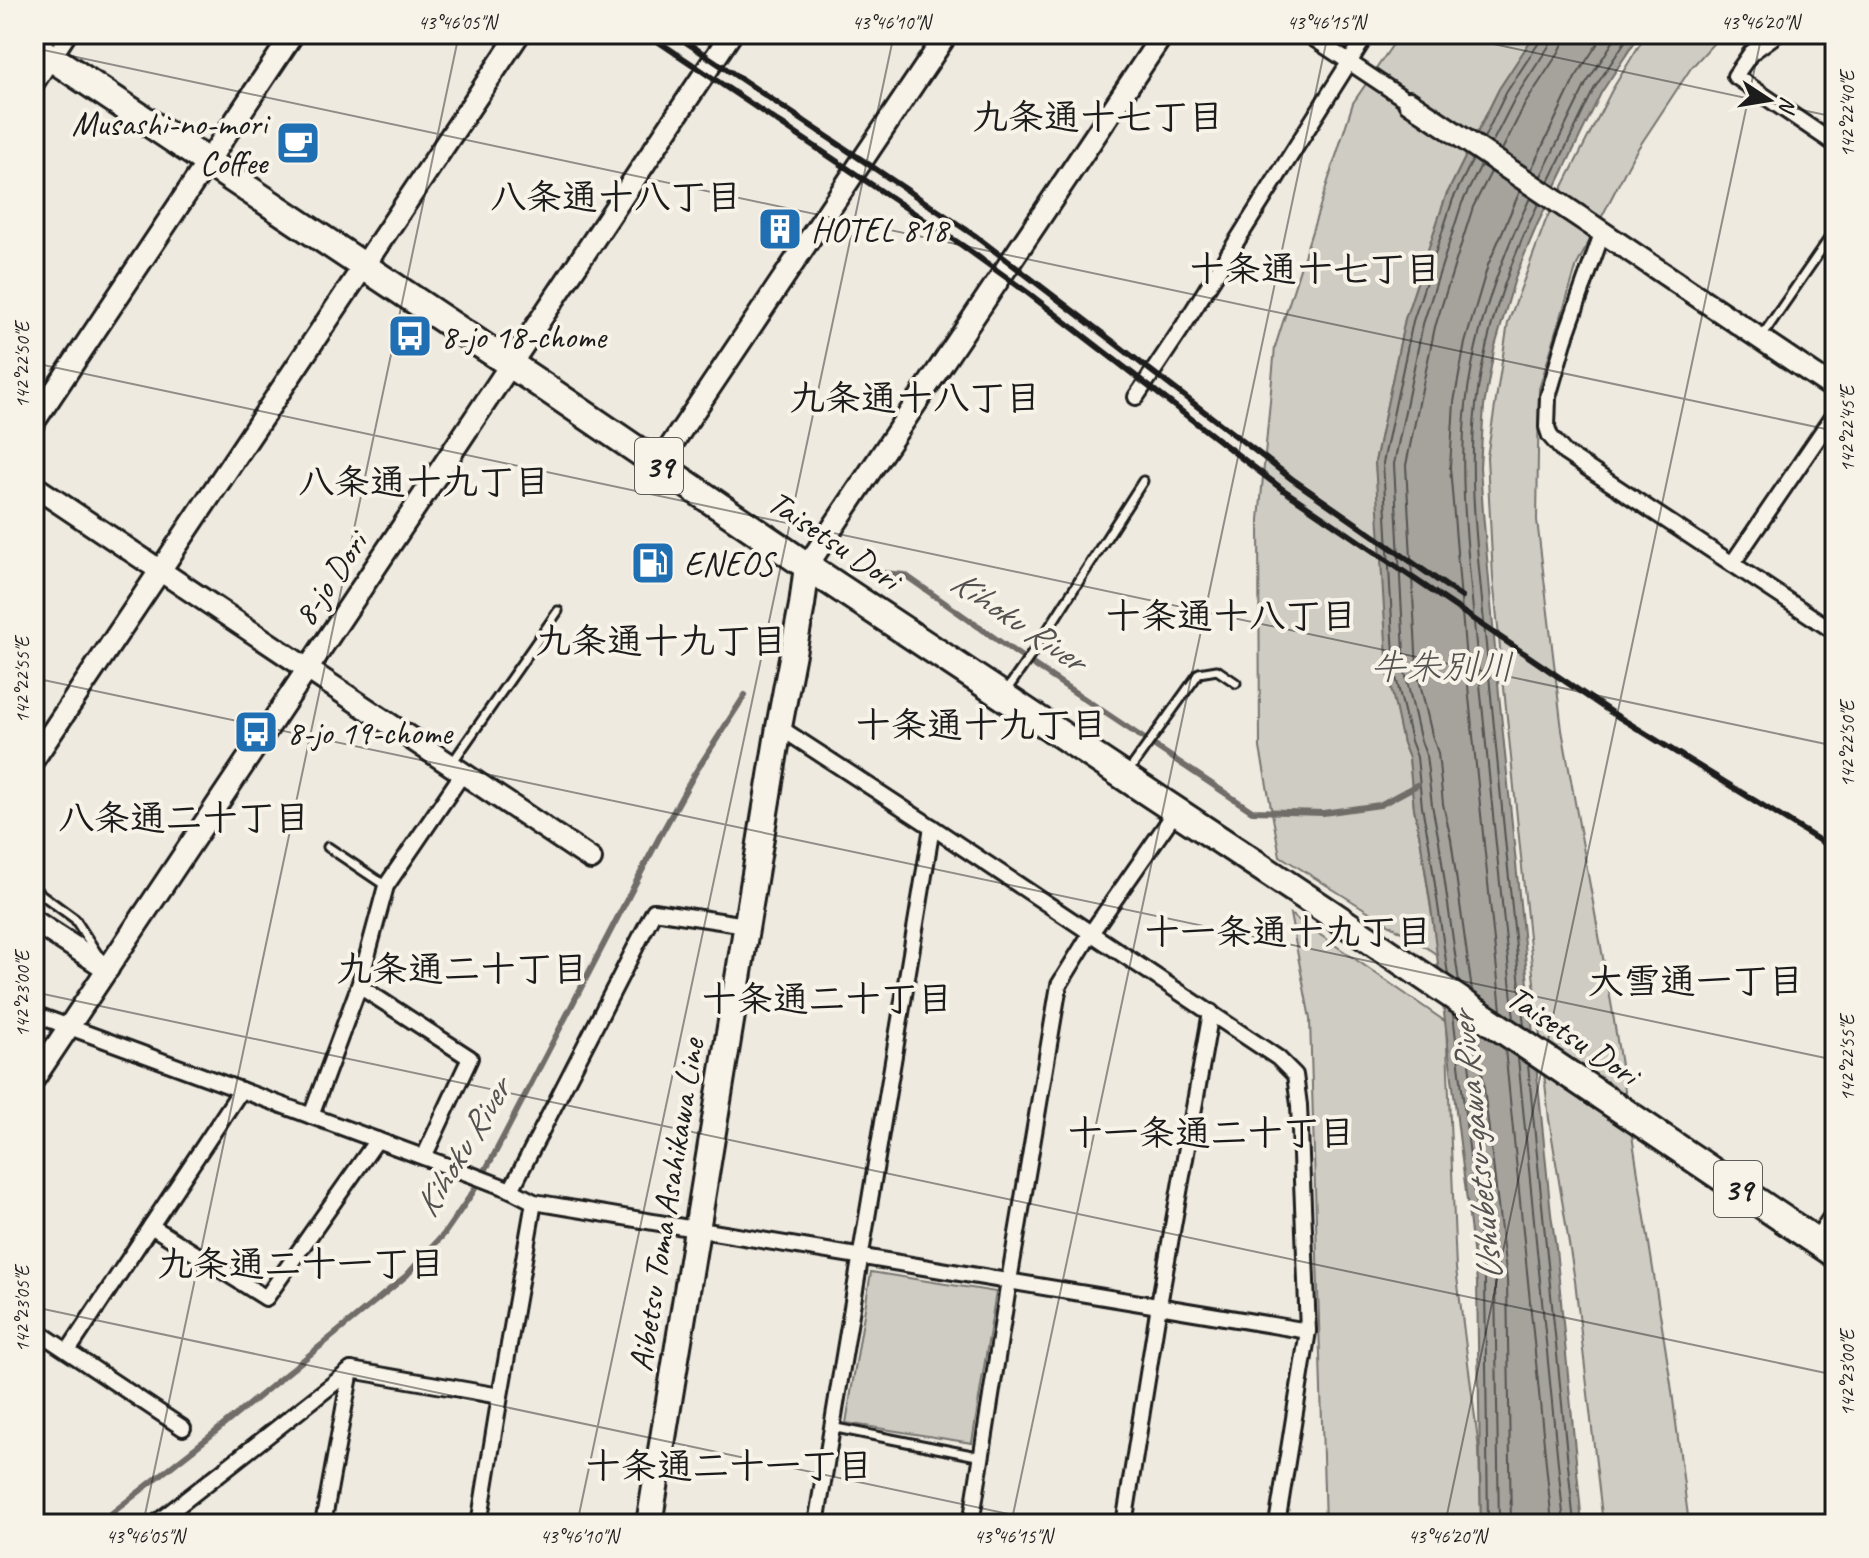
<svg xmlns="http://www.w3.org/2000/svg" width="1869" height="1558" font-family="Caveat,'Klee One',sans-serif">
  <rect width="100%" height="100%" fill="#eeeae0"/>
  <filter id="ink" filterUnits="userSpaceOnUse"><feTurbulence type="fractalNoise" baseFrequency=".0125" numOctaves="2"/><feDisplacementMap in="SourceGraphic" scale="16" xChannelSelector="R" yChannelSelector="G"/><feConvolveMatrix kernelMatrix="1 2 1 2 8 2 1 2 1" color-interpolation-filters="sRGB"/></filter>
  <g filter="url(#ink)">
    <g fill="#cfccc3" stroke="#767470" stroke-width="2">
      <path d="M1400,34H1535L1499,89L1446,196L1405,319L1375,462L1398,718L1403,743L1409,758L1414,808L1421,844L1438,955L1280,856L1260,748L1259,520L1275,347L1353,103Z"/>
      <path d="M1646,34H1722L1691,68L1633,156L1577,265L1539,389L1537,520L1562,730L1612,1008L1640,1186L1671,1384L1689,1524H1603L1575,1281L1549,1119L1529,937L1493,578L1487,457L1508,323L1546,220L1612,90Z"/>
      <path d="M1290,914L1446,1022L1456,1269L1479,1449L1481,1524H1325L1310,1019Z"/>
      <path d="M871,1272L996,1292L972,1443L846,1423Z"/>
    </g>
    <path fill="#a6a39d" stroke="#6f6d69" stroke-width="2" d="M1535,34H1640L1601,93L1537,225L1516,275L1494,350L1484,406L1480,467L1483,512L1499,694L1551,1214L1556,1248L1582,1524H1481L1477,1282L1431,907L1421,844L1414,808L1409,758L1403,743L1388,674L1375,462L1405,319L1446,196L1499,89Z"/>
    <g fill="none" stroke-linecap="round" stroke-linejoin="round">
      <g stroke="#535250" stroke-width="2">
        <path d="M1484,138L1506,93L1540,41L1541,34"/>
        <path d="M1492,143L1515,98L1549,46L1552,34"/>
        <path d="M1502,150L1525,104L1559,52L1563,44L1564,34"/>
        <path d="M1531,170L1575,78L1604,34"/>
        <path d="M1541,176L1586,84L1618,34"/>
        <path d="M1549,182L1594,89L1630,34"/>
        <path d="M1448,975L1429,843L1422,807L1417,757L1411,741L1395,673L1383,463L1413,321L1453,199L1473,159"/>
        <path d="M1459,982L1439,841L1432,805L1426,755L1420,738L1405,672L1394,464L1423,324L1462,203L1481,165"/>
        <path d="M1472,991L1451,839L1443,804L1438,753L1432,735L1417,670L1406,465L1435,327L1473,207L1491,172"/>
        <path d="M1501,1010L1469,697L1450,467L1454,402L1465,343L1488,265L1520,191"/>
        <path d="M1453,1014L1485,1281L1488,1524"/>
        <path d="M1514,1019C1501,891 1487,762 1475,634C1469,558 1458,481 1466,405C1474,334 1499,262 1530,198"/>
        <path d="M1464,1021L1495,1281L1499,1524"/>
        <path d="M1524,1026C1511,896 1497,765 1485,635C1479,559 1467,481 1476,405C1484,336 1508,266 1538,204"/>
        <path d="M1477,1030L1507,1280L1511,1524"/>
        <path d="M1505,1049L1552,1524"/>
        <path d="M1518,1058L1564,1524"/>
        <path d="M1528,1065L1574,1524"/>
      </g>
      <g stroke="#6f6d69" stroke-width="6">
        <path d="M883,573L905,575L1016,653L1252,811L1323,813L1380,805L1417,785"/>
        <path d="M98,1524L209,1437L406,1276L444,1234L473,1192L495,1153L660,836L695,773L745,695"/>
      </g>
      <g stroke="#1c1c1c" stroke-width="13">
        <g id="lane">
          <path d="M1762,336L1835,230"/>
          <path d="M1006,691L1038,645L1143,481"/>
          <path d="M452,763L558,611"/>
          <path d="M1128,772L1199,673L1217,670L1236,683"/>
          <path d="M328,847L386,886"/>
          <path d="M34,889L75,919L98,955"/>
          <path d="M831,1427L982,1457"/>
        </g>
      </g>
      <g stroke="#1c1c1c" stroke-width="20">
        <g id="street">
          <path d="M1307,34L1409,102"/>
          <path d="M1777,34L1751,53L1735,76L1835,144"/>
          <path d="M34,87L69,34"/>
          <path d="M1603,231L1566,335L1548,397L1547,427L1550,436L1565,453L1835,632"/>
          <path d="M1136,397L1182,328L1367,34"/>
          <path d="M1732,564L1835,413"/>
          <path d="M779,727L932,827L1278,1058L1295,1075L1299,1105L1308,1331L1277,1524"/>
          <path d="M359,986L470,1058L424,1157"/>
          <path d="M34,1014L472,1175L511,1190L534,1202C792,1246 1051,1286 1308,1331"/>
          <path d="M311,1116L359,986L386,886L463,773"/>
          <path d="M511,1190L654,911L746,925"/>
          <path d="M151,1226L266,1298L377,1140"/>
          <path d="M1815,1241L1835,1211"/>
          <path d="M34,1329L183,1428"/>
          <path d="M68,1351L241,1090"/>
          <path d="M155,1524L351,1370L500,1396"/>
          <path d="M323,1524L351,1370"/>
          <path d="M479,1524L500,1396L534,1202"/>
          <path d="M816,1524L932,827"/>
          <path d="M971,1524L1009,1281L1059,985L1091,933L1176,811"/>
          <path d="M1124,1524L1159,1305L1211,1012"/>
        </g>
      </g>
      <g stroke="#1c1c1c" stroke-width="26">
        <g id="secondary">
          <path d="M1409,102L1835,389"/>
          <path d="M34,422L293,34"/>
          <path d="M658,465L947,34"/>
          <path d="M34,486L591,859"/>
          <path d="M807,566L1163,34"/>
          <path d="M34,759L519,34"/>
          <path d="M34,921L108,969"/>
          <path d="M34,1079L731,34"/>
        </g>
      </g>
      <g stroke="#1c1c1c" stroke-width="30">
        <path id="primary" d="M649,1524L779,727L802,605L807,566"/>
      </g>
      <g stroke="#1c1c1c" stroke-width="32">
        <path id="highway" d="M34,46L546,388L807,566L1330,913L1835,1254"/>
      </g>
      <use href="#lane" stroke="#f7f3e8" stroke-width="7"/>
      <use href="#street" stroke="#f7f3e8" stroke-width="14"/>
      <use href="#secondary" stroke="#f7f3e8" stroke-width="20"/>
      <use href="#primary" stroke="#f7f3e8" stroke-width="24"/>
      <use href="#highway" stroke="#f7f3e8" stroke-width="26"/>
      <g stroke="#1c1c1c" stroke-width="6">
        <path d="M647,34L963,246L1028,293L1282,489L1609,711L1835,850"/>
        <path d="M674,34L974,235L1292,479L1462,597"/>
      </g>
    </g>
  </g>
  <path fill="none" stroke="#1c1c1c" stroke-width="2" stroke-opacity="0.45" d="M1447,34L1835,117M34,48L1835,431M34,363L1835,746M34,678L1835,1060M34,992L1835,1375M34,1307L1056,1524M143,1524L459,34M577,1524L894,34M1011,1524L1328,34M1445,1524L1762,34"/>
  <defs>
    <g id="cafe-square" transform="scale(2.3)"><rect x="-9" y="-9" width="18" height="18" rx="4" fill="#1f6fb2" stroke="#f7f3e8"/><path d="M-5.5-4.5H6V0H3Q3 3.5 0 3.5H-2.5Q-5.5 3.5-5.5 0ZM3-3.2v2h1.7v-2ZM-6 4.5H4V6H-6Z" fill="#fff"/></g>
    <g id="building-square" transform="scale(2.3)"><rect x="-9" y="-9" width="18" height="18" rx="4" fill="#1f6fb2" stroke="#f7f3e8"/><path d="M-4-6H4V6H1V3H-1V6H-4ZM-2.5-4.3h1.7v1.8h-1.7ZM.8-4.3h1.7v1.8H.8ZM-2.5-1h1.7V.8h-1.7ZM.8-1h1.7V.8H.8Z" fill="#fff"/></g>
    <g id="bus-square" transform="scale(2.3)"><rect x="-9" y="-9" width="18" height="18" rx="4" fill="#1f6fb2" stroke="#f7f3e8"/><path d="M-5-6H5V4H4V6H2V4H-2V6H-4V4H-5ZM-3.5-4V0h7V-4ZM-3.5 1.2v1.5H-2V1.2ZM2 1.2v1.5H3.5V1.2Z" fill="#fff"/></g>
    <g id="fuel-square" transform="scale(2.3)"><rect x="-9" y="-9" width="18" height="18" rx="4" fill="#1f6fb2" stroke="#f7f3e8"/><path d="M-5.5-6h7V0h2V4h1.3V-2.5L3-4.5l.8-.8L6-3V5H2.5V1h-1V6h-7ZM-4.2-4.7v3.2H.2V-4.7Z" fill="#fff"/></g>
  </defs>
  <g fill-rule="evenodd">
    <use href="#cafe-square" x="298" y="143"/>
    <use href="#building-square" x="780" y="229"/>
    <use href="#bus-square" x="410" y="336"/>
    <use href="#fuel-square" x="653" y="563"/>
    <use href="#bus-square" x="256" y="732"/>
  </g>
  <g text-anchor="middle" dominant-baseline="central" stroke-width="8" stroke-linejoin="round" paint-order="stroke">
    <g fill="#f7f3e8" stroke="#5e5c59" stroke-width="2">
      <rect x="635" y="438" width="48" height="56" rx="6"/>
      <rect x="1714" y="1161" width="48" height="56" rx="6"/>
    </g>
    <g font-size="32" font-weight="bold" fill="#1c1c1c">
      <text x="659" y="466">39</text>
      <text x="1738" y="1189">39</text>
    </g>
    <g font-size="34" fill="#1c1c1c" stroke="#f7f3e8" text-anchor="start">
      <text x="267" y="123" text-anchor="end">Musashi-no-mori<tspan x="267" dy="39">Coffee</tspan></text>
      <text x="811" y="229">HOTEL 818</text>
      <text x="441" y="336">8-jo 18-chome</text>
      <text x="684" y="563">ENEOS</text>
      <text x="287" y="732">8-jo 19-chome</text>
    </g>
    <g font-size="34" fill="#1c1c1c" stroke="#f7f3e8">
      <text transform="translate(834 540) rotate(34)">Taisetsu Dori</text>
      <text transform="translate(330 579) rotate(-56)">8-jo Dori</text>
      <text transform="translate(1573 1035) rotate(34)">Taisetsu Dori</text>
      <text transform="translate(666 1205) rotate(-81)">Aibetsu Toma Asahikawa Line</text>
    </g>
    <g font-size="36" font-weight="bold" fill="#1c1c1c" stroke="#f7f3e8">
      <text x="1098" y="117">九条通十七丁目</text>
      <text x="616" y="197">八条通十八丁目</text>
      <text x="1315" y="269">十条通十七丁目</text>
      <text x="915" y="398">九条通十八丁目</text>
      <text x="424" y="482">八条通十九丁目</text>
      <text x="1231" y="616">十条通十八丁目</text>
      <text x="661" y="641">九条通十九丁目</text>
      <text x="981" y="725">十条通十九丁目</text>
      <text x="184" y="818">八条通二十丁目</text>
      <text x="1288" y="932">十一条通十九丁目</text>
      <text x="462" y="969">九条通二十丁目</text>
      <text x="1696" y="981">大雪通一丁目</text>
      <text x="827" y="999">十条通二十丁目</text>
      <text x="1211" y="1133">十一条通二十丁目</text>
      <text x="301" y="1264">九条通二十一丁目</text>
      <text x="729" y="1466">十条通二十一丁目</text>
    </g>
    <g font-size="36" font-style="italic" fill="#535250" stroke="#f7f3e8">
      <text transform="translate(1018 620) rotate(34)">Kihoku River</text>
      <text x="1442" y="667">牛朱別川</text>
      <text transform="translate(1476 1147) rotate(-96)">Ushubetsu-gawa River</text>
      <text transform="translate(462 1148) rotate(-59)">Kihoku River</text>
    </g>
  </g>
  <rect width="1869" height="1558" fill="none" stroke="#f7f3e8" stroke-width="88"/>
  <g transform="translate(1769 100) rotate(102)" stroke="#f7f3e8" stroke-width="6" paint-order="stroke">
  <path d="M0-6L14 30L0 20L-14 30Z" fill="#1c1c1c"/>
  <text y="-12" font-size="22" font-weight="bold" text-anchor="middle" fill="#1c1c1c">N</text>
  </g>
  <rect x="44" y="44" width="1781" height="1470" fill="none" stroke="#1c1c1c" stroke-width="3"/>
  <g font-size="20" text-anchor="middle" fill="#1c1c1c">
    <text x="457" y="29">43°46'05"N</text>
    <text x="891" y="29">43°46'10"N</text>
    <text x="1326" y="29">43°46'15"N</text>
    <text x="1760" y="29">43°46'20"N</text>
    <text transform="translate(1847 114) rotate(-90)" y="7">142°22'40"E</text>
    <text transform="translate(22 365) rotate(-90)" y="7">142°22'50"E</text>
    <text transform="translate(1847 429) rotate(-90)" y="7">142°22'45"E</text>
    <text transform="translate(22 680) rotate(-90)" y="7">142°22'55"E</text>
    <text transform="translate(1847 744) rotate(-90)" y="7">142°22'50"E</text>
    <text transform="translate(22 994) rotate(-90)" y="7">142°23'00"E</text>
    <text transform="translate(1847 1058) rotate(-90)" y="7">142°22'55"E</text>
    <text transform="translate(22 1309) rotate(-90)" y="7">142°23'05"E</text>
    <text transform="translate(1847 1373) rotate(-90)" y="7">142°23'00"E</text>
    <text x="145" y="1543">43°46'05"N</text>
    <text x="579" y="1543">43°46'10"N</text>
    <text x="1013" y="1543">43°46'15"N</text>
    <text x="1447" y="1543">43°46'20"N</text>
  </g>
</svg>
